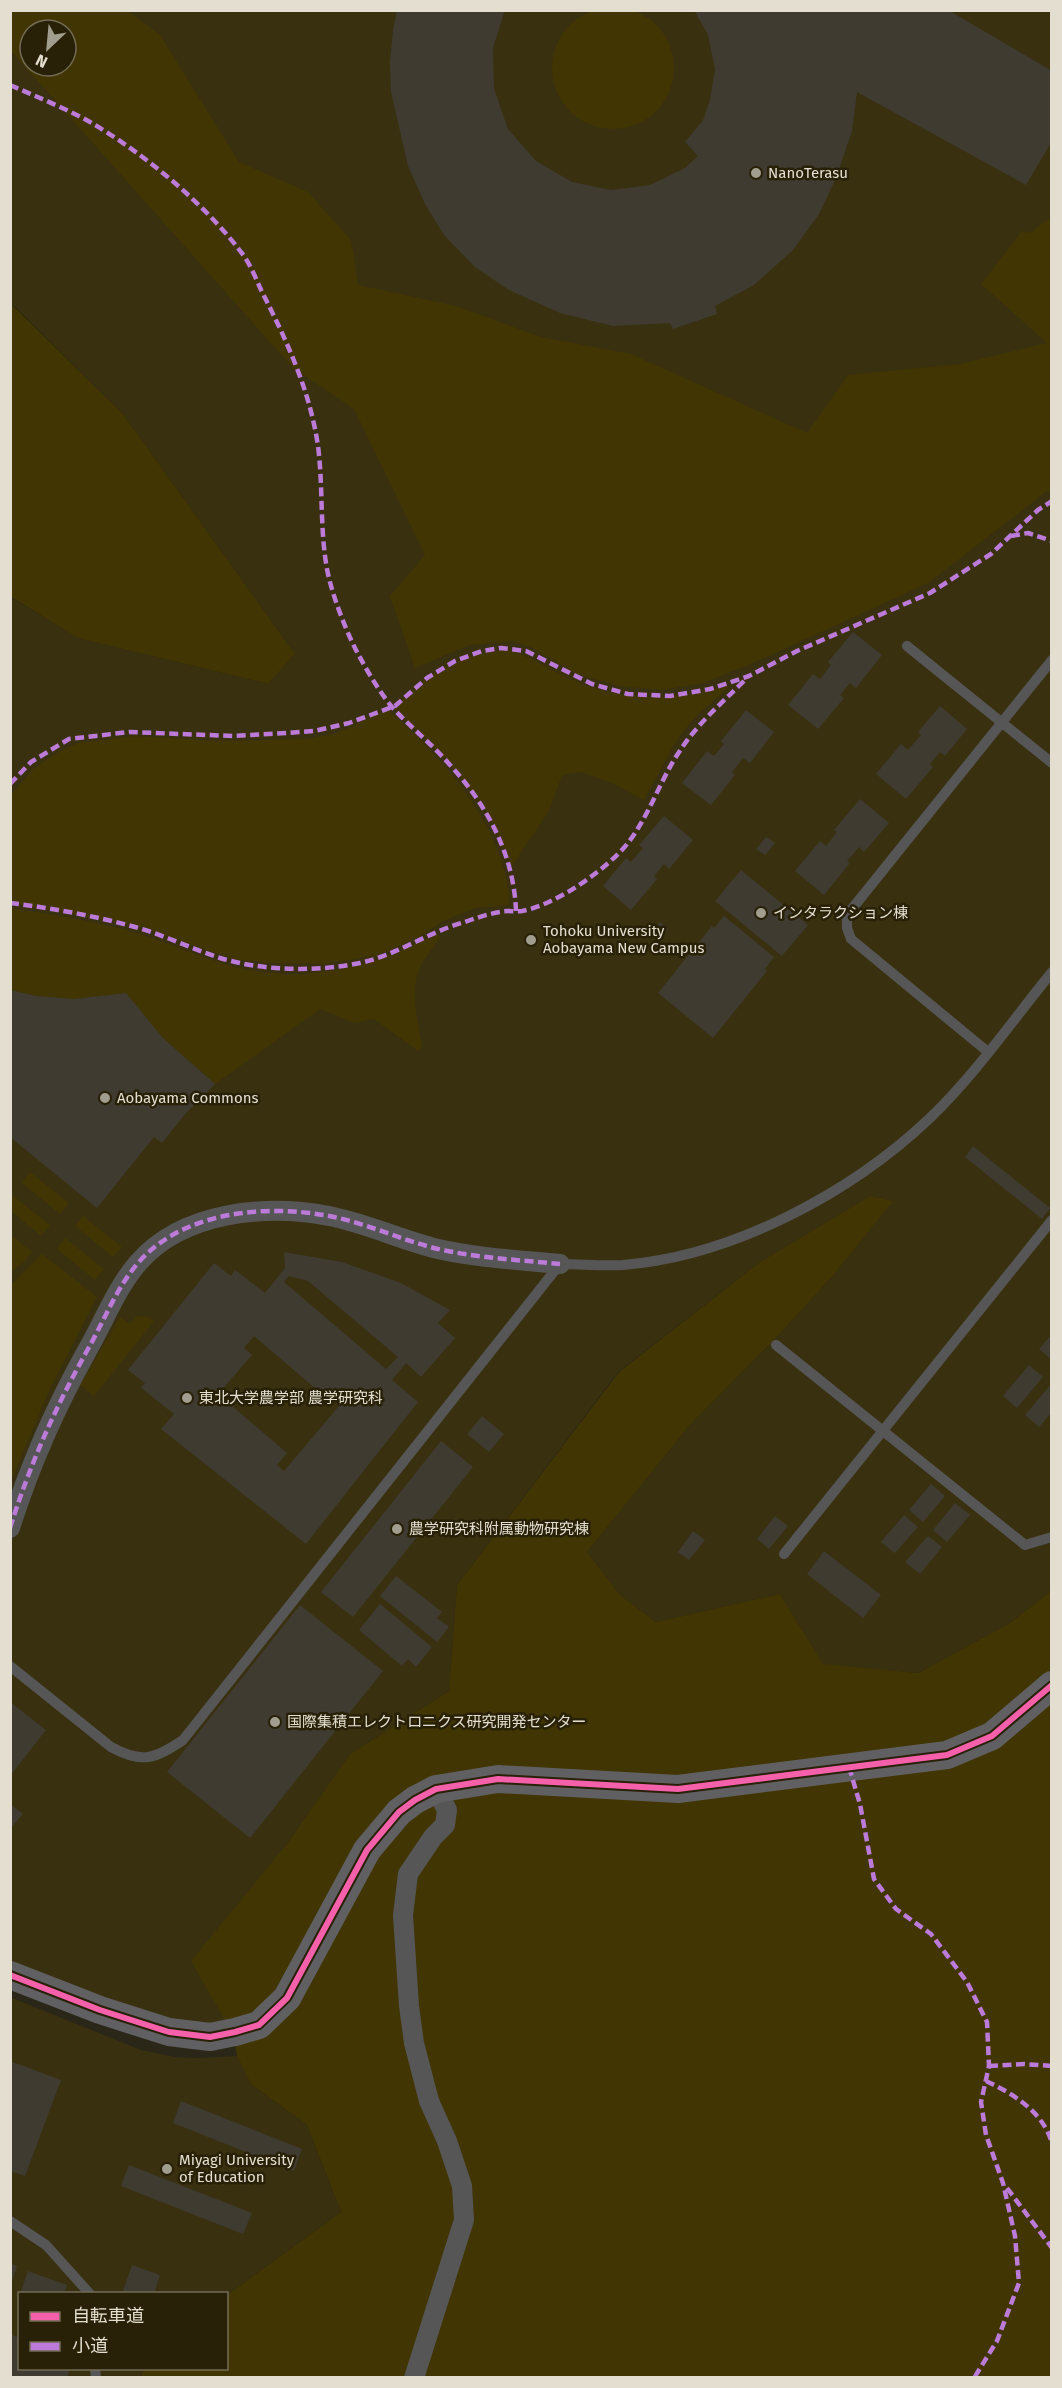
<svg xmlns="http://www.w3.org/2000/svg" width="1062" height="2388" font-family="'Fira Sans','Noto Sans JP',sans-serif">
  <rect width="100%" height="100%" fill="#2a2618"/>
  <g fill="#393010" fill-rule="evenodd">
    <path d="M1046,10L1051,13V1591L1010,1623L918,1673L823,1665L780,1594L656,1622L620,1595L587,1552L690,1425L773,1341L831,1278L892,1201L870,1196L760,1262L618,1372L457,1585L449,1691L350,1754L286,1845L226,2022L207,2026L175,2023L11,1968L10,597L79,638L268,684L295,654L123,414L11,303V11ZM30,30H66V66H30Z"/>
    <path d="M10,1997L141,2050L175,2057L196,2058L237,2056L251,2084L307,2125L341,2212L227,2295L20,2294V2368L144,2369L141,2377H11Z"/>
  </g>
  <g fill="#413503" fill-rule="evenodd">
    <circle cx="613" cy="68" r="61"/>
    <path d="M10,11H128L160,35L239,162L308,192L351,240L358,285L456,306L541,337L631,354L807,433L848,375L960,364L1047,343L981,284L1022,231L1030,233L1051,217V492L1047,491L928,583L769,656L704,683L661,690L619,686L577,674L530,647L512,641L470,645L415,668L390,596L425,555L354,409L293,368L11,51ZM30,30H66V66H30Z"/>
    <path d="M10,303L123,414L295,654L268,684L78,638L11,597Z"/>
    <path d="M510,650C536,659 559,675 585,685C630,702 682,701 726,685L729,688L698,714L678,738L644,800L612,783L581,772L562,775L549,811L511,867C503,845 493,819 479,801C455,767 424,738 395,709L396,705C406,698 415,688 425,680C449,661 479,651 510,650Z"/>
    <path d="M387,710C437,749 496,819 507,882C508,890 510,897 508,905L475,908L443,921L421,936L378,955L325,964L270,963L234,959L137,926L11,903V795L33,769L60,751L78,743L134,736L220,741L306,739L337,733Z"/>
    <path d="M10,908C54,915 98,921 140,934C174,945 206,960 240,968C308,984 378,966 437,933L440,936C436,946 427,954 422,963C408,990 418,1019 422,1047L418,1051L374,1019L354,1023L320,1009L215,1084L163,1038L74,999L36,996L11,990Z"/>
    <path d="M30,1172L69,1203L60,1214L22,1183Z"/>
    <path d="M12,1195L50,1225L41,1236L11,1211Z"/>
    <path d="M870,1196L893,1201L831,1278L773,1341L690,1425L587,1552L620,1595L656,1622L780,1594L823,1664L918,1673L1010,1623L1051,1591V2377L141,2378L144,2369L226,2368L227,2295L341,2212L307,2125L251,2084L237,2056L233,2034L191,1961L286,1845L350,1754L449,1691L457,1585L619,1372L760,1262Z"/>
    <path d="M83,1216L122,1247L113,1257L75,1226Z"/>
    <path d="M11,1235L32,1252L24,1262L11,1272Z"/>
    <path d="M65,1238L104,1269L95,1280L57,1249Z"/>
    <path d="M42,1254L97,1297L50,1389L11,1481V1285Z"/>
    <path d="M137,1316L149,1317L154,1321L94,1396L80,1385L120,1317L130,1324Z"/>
  </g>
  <g fill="#3f3b30" fill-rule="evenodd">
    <path d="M397,10H505L493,48L494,89L508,129L536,161L572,182L611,190L650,185L685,168L698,156L685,142L703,120L710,100L715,69L708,35L694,10H948L1052,71V141L1026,185L857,92L852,131L836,178L819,214L793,250L754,285L715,306L717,314L673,329L670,323L613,326L560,313L509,290L475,267L444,235L425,204L408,166L391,92L390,62L393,30Z"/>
    <path d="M853,632L882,655L856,688L850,683L840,695L844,698L818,729L788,705L813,674L820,679L831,665L828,662Z"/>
    <path d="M940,706L967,729L945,756L940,752L930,764L933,767L906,799L876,774L901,744L908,750L921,735L918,732Z"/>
    <path d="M746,710L774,732L750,763L743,758L732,772L735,775L711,805L682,783L707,751L714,756L724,744L721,741Z"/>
    <path d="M860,799L889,823L864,852L859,847L847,861L850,863L824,895L795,871L820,841L826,846L837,832L834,830Z"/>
    <path d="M664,816L693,840L669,869L664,864L654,876L657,879L631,910L603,886L626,858L631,862L643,848L639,845Z"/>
    <path d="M766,837L775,843L765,855L756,849Z"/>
    <path d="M741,870L808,925L782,956L715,901Z"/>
    <path d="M724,916L774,957L765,969L767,971L713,1038L658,993L712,926L714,928Z"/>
    <path d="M660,922L668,929L659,941L650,935Z"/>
    <path d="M10,990L36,996L74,999L126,993L163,1038L215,1084L186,1113L162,1143L154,1137L97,1208L10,1137Z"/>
    <path d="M973,1146L1050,1208L1042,1219L965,1157Z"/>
    <path d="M284,1252L342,1262L401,1283L450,1310L438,1323L455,1338L421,1377L406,1363L392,1380L418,1402L306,1544L161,1429L174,1414L141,1388L145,1383L128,1370L214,1263L231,1276L235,1270L265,1293L285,1268ZM289,1276L308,1281L398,1357L386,1369L284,1282ZM254,1336L330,1401L342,1387L350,1393L284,1471L277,1465L287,1453L218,1394L252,1355L244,1348Z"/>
    <path d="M1052,1334V1360L1039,1349Z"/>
    <path d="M1029,1365L1043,1377L1017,1408L1003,1396Z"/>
    <path d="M1052,1383V1412L1039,1427L1025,1415Z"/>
    <path d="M482,1416L504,1434L489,1452L467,1434Z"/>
    <path d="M441,1441L473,1467L353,1617L321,1592Z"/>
    <path d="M931,1484L945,1496L923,1522L909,1510Z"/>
    <path d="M955,1503L970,1515L947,1542L933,1530Z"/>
    <path d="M904,1515L918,1527L895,1553L881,1542Z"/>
    <path d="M775,1516L788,1526L769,1549L757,1539Z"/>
    <path d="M693,1531L705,1540L689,1560L678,1552Z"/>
    <path d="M928,1536L942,1547L920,1574L905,1562Z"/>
    <path d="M824,1551L881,1595L863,1618L807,1574Z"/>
    <path d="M396,1576L442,1612L437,1618L449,1627L437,1642L380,1596Z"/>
    <path d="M380,1604L432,1647L416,1667L408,1659L402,1666L359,1630Z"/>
    <path d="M300,1605L383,1671L250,1838L167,1772Z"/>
    <path d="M10,1702L46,1730L10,1776Z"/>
    <path d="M10,1804L23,1814L10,1829Z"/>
    <path d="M10,2061L61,2080L25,2176L10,2171Z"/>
    <path d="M181,2101L302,2149L294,2171L173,2123Z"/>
    <path d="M129,2165L252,2213L243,2234L121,2186Z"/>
    <path d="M10,2263L17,2266L11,2284H10Z"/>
    <path d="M132,2265L160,2275L154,2294H122Z"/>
    <path d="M28,2271L67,2285L64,2294H20Z"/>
    <path d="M10,2334L20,2338V2368H70L67,2378H10Z"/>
  </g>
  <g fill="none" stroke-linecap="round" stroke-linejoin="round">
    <g stroke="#565657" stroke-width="10">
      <path d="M907,646L1052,763"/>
      <path d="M988,1052L851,939L847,928V915L1052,660"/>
      <path d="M776,1345L1025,1545L1052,1537"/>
      <path d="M784,1554L1052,1220"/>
      <path d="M10,1666L111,1747C142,1764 155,1759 183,1740L560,1264C581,1264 602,1266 623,1265C733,1256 851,1193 930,1118C975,1075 1012,1021 1052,972"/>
      <path d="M10,2221L46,2245L90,2294"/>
      <path d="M95,2368L96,2378"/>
    </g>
    <g stroke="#565657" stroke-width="20">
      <path d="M10,1528C30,1464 55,1408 88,1349C104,1321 117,1287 138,1263C183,1211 266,1204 329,1216C366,1223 401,1240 438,1249C478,1258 519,1260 560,1264"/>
      <path d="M414,2378L464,2220L462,2186L447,2141L429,2101L414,2043L409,2006L403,1915L408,1874L433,1837L445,1825L447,1810L436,1789"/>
    </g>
    <path stroke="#606062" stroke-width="28" d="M10,1975L100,2010L169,2032L210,2037L235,2032L259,2025L287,1998L367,1850L399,1812L415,1800L436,1789L498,1779L678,1789L947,1755L992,1736L1052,1685"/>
    <g stroke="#bd7bd9" stroke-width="4.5" stroke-dasharray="9 4.5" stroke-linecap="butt">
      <path d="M10,85C37,97 65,108 90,122C143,153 203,202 241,252C250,263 256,279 262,292C287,341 310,391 318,446C323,485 320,525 326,563C330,590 344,626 356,650C366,669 378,690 392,707C410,727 432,744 450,765C487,805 514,855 516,911"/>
      <path d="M1011,536L1028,533L1052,541"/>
      <path d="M10,784L31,762L69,739L129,732L233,736L287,733L314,731L349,723L395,706L427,678L455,661L482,651L501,648L526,651L592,684L628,694L670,696L710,689L749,676L797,651L930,593L991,554L1038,510L1052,501"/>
      <path d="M10,903C52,908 95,916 135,927C164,935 192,949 220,958C263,971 316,972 360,963C397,955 428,932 465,922C476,918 488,914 500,912C507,910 515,912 522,911C554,905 596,876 619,853C644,828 656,790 674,760C695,725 718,707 746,679"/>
      <path d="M10,1528C30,1464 55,1408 88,1349C104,1321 117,1287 138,1263C183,1211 266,1204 329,1216C366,1223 401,1240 438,1249C478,1258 519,1260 560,1264"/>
      <path d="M849,1767L860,1804L874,1879L896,1909L931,1934L967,1982L987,2022L989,2066L981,2102L986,2135L1003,2183L1015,2236L1019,2283L997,2341L974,2378"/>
      <path d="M989,2066L1024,2064L1052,2066"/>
      <path d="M986,2081C1014,2094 1043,2112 1052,2143"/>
      <path d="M1007,2188L1052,2248"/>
    </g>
    <g stroke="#282007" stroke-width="10">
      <path id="cycleway" d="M10,1975L100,2010L169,2032L210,2037L235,2032L259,2025L287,1998L367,1850L399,1812L415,1800L436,1789L498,1779L678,1789L947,1755L992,1736L1052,1685"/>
    </g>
    <use href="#cycleway" stroke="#f560ab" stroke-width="6"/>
  </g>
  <g fill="#a29e8f" stroke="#282007" stroke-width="2">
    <circle cx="756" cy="173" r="6"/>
    <circle cx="761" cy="913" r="6"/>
    <circle cx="531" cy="940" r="6"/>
    <circle cx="105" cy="1098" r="6"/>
    <circle cx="187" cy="1398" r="6"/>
    <circle cx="397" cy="1529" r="6"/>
    <circle cx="275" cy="1722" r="6"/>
    <circle cx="167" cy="2169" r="6"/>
  </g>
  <g text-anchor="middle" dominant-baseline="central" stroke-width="5" stroke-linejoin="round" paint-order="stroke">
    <g font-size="15" fill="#e3decf" stroke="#282007" text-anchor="start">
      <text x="768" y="173">NanoTerasu</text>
      <text x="773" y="913">インタラクション棟</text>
      <text x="543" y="931">Tohoku University<tspan x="543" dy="17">Aobayama New Campus</tspan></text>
      <text x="117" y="1098">Aobayama Commons</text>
      <text x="199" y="1398">東北大学農学部 農学研究科</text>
      <text x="409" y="1529">農学研究科附属動物研究棟</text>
      <text x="287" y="1722">国際集積エレクトロニクス研究開発センター</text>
      <text x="179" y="2160">Miyagi University<tspan x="179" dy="17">of Education</tspan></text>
    </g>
  </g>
  <rect width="1062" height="2388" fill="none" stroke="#e3decf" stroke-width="24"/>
  <rect x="18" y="2292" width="210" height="78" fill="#282007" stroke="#736c57" stroke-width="1.5"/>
  <rect x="30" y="2312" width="30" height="9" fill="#f560ab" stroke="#736c57" stroke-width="1.5"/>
  <text x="72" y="2322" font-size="18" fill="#e3decf">自転車道</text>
  <rect x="30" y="2342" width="30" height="9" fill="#bd7bd9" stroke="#736c57" stroke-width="1.5"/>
  <text x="72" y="2352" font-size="18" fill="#e3decf">小道</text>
  <g transform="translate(48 48) rotate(206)"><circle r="28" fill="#282007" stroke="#736c57" stroke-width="1.5"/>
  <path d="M0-4.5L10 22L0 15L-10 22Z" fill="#a29e8f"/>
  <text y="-9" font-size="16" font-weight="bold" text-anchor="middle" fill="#e3decf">N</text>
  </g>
</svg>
